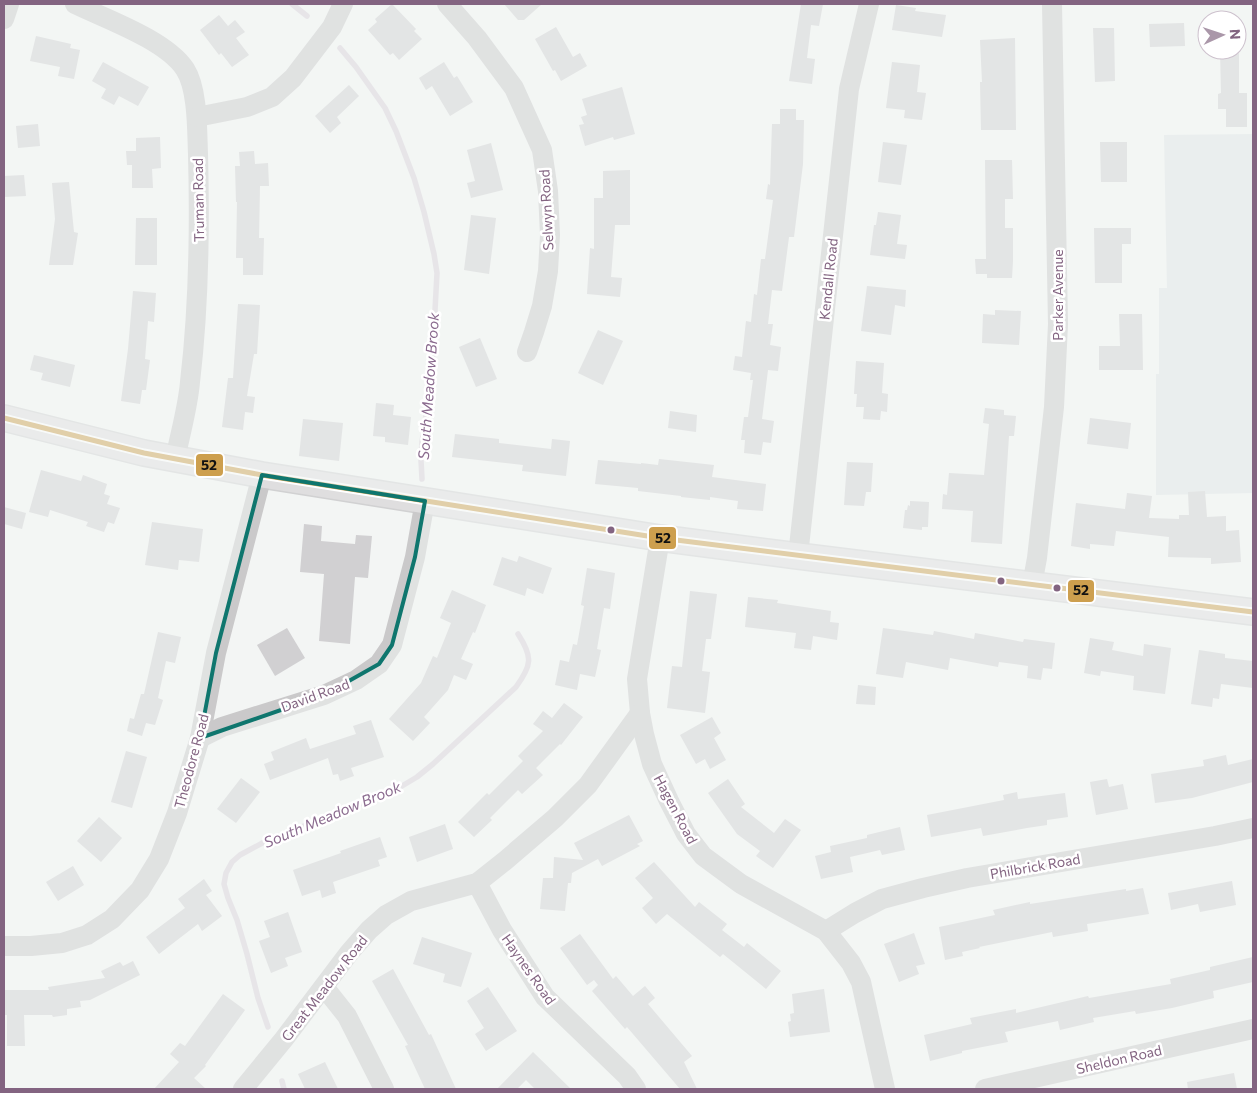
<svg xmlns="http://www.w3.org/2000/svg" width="1257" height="1093" font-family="Commissioner,sans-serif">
  <rect width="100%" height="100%" fill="#f3f5f4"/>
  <path fill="#e0e5e6" d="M1253,134V493L1156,495V374H1159V288H1167L1164,135Z"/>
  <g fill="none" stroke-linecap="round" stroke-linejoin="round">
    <g stroke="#d9d1da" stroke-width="5.5">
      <path d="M292,4L307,16"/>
      <path d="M340,48L356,67L385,108L396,131L414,178L424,212L434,254L437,273L434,329L431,382L422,442L421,460L422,479"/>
      <path d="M268,1027L258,998L247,954L237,920L228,898L224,884L226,873L232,862L240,855L268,840L370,800L402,786L417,777L433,764L516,687C532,665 533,657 518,634"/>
      <path d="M282,1081L284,1089"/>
    </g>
  </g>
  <g fill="#d1d0d2">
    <path d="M392,4L416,29L414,31L422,39L399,60L393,53L390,55L368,30L377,22L375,19Z"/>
    <path d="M504,4H542L524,20H518Z"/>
    <path d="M801,4H823L819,26L811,25L807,58L815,59L812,84L789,81Z"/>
    <path d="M896,5L916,8L915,11L946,15L942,37L892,30Z"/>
    <path d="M219,15L228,26L235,20L245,32L236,38L249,55L232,67L221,53L219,55L200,30Z"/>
    <path d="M1184,23L1185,46L1150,47L1149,24Z"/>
    <path d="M556,27L573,57L580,53L587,66L561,81L555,70L553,71L535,39Z"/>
    <path d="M1093,28H1114L1115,81L1095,82Z"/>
    <path d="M36,36L71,44L70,48L80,50L74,79L58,76L60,67L30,61Z"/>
    <path d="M1015,38L1016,130H981L980,82H982L980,40Z"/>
    <path d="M1220,50H1239V93H1247V127H1226V109H1218V94L1221,93Z"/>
    <path d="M103,62L149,87L138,106L119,96L114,105L101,98L106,89L92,81Z"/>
    <path d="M444,62L454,78L457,76L473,102L450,116L432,86L426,90L419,78Z"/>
    <path d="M892,62L920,65L917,92L926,93L922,120L904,118L905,110L886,108Z"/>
    <path d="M349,85L359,96L337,117L341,123L330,133L315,116Z"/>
    <path d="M622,87L635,134L614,140L613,137L585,146L579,125L584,124L581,117L587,115L582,99Z"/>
    <path d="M780,109H796V120H804L803,164L794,237H789L782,291L772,290L768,324H773L770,345L781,347L778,371L768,370L762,419L774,421L771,443L763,442L761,455L744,453L745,440H741L744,417H748L753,380H750L751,373L733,370L735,356L742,357L746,321L751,322L754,294L757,295L761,259H765L773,200L766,199L768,184L770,185L772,124H780Z"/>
    <path d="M38,124L40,146L18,148L16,126Z"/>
    <path d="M160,137L161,168L152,169L153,188H132V165H127L126,151H136V138Z"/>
    <path d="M883,142L907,145L901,185L878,182Z"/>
    <path d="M1100,142H1127V182H1101Z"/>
    <path d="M491,143L503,190L471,198L467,183L475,181L467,150Z"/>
    <path d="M254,151L255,164L268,163L269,186H260L259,238H264L263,275H243V258H236L237,202H236L235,166H240L239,152Z"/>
    <path d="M985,160H1012L1013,199H1005V228H1013V261L1012,278H987V274H976L975,259H986Z"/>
    <path d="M630,170V225H615L611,277L622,278L620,297L587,294L590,248L594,249V198H603V171Z"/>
    <path d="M24,175L26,196L4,197V176Z"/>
    <path d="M69,182L74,232L78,233L73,265H49L55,219L52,183Z"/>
    <path d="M878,212L901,215L897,244L907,245L905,259L870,255L874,225H876Z"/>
    <path d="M471,215L496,218L489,274L464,270Z"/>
    <path d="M136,218H157V265H135Z"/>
    <path d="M1094,228H1131V244H1122V283H1095Z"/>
    <path d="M867,286L906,290L905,307L895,305L891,335L861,331Z"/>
    <path d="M133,291L156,293L154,322L148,321L145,359L150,360L146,390H142L140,404L121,401L128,349Z"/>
    <path d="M238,304L260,305L257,354H254L247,396L255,397L253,413L245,412L243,430L222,427L228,378H233Z"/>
    <path d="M995,310L1021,311L1019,345L982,343L983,314L995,315Z"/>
    <path d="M1119,314H1142L1143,370H1099V346H1120Z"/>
    <path d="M598,330L623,341L603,385L578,373Z"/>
    <path d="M480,338L497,379L476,387L459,347Z"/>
    <path d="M34,355L75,365L70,387L41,380L43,373L30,370Z"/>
    <path d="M856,361L884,363L882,393L888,394L887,412L881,411L880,420L863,419L864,407H856L857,394H854Z"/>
    <path d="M376,403L394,405L393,415L411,417L408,445L385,442V437L373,436Z"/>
    <path d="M985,408L1004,410V415L1016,416L1014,436H1009L1002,544L971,542L973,511L942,509L943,494L947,495L949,473L984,475L989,424L983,423Z"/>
    <path d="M670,411L697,415L696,432L668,428Z"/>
    <path d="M1090,418L1131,423L1128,449L1087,444Z"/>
    <path d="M303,419L343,423L339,461L299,456Z"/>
    <path d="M455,434L499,439V443L551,449L552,439L570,441L566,476L522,471L523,465L452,457Z"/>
    <path d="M659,459L714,465L712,477L766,484L763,511L737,509L738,501L710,497V500L681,497V496L638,491V488L595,484L598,460L641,464V463L658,465Z"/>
    <path d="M847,462L873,463L871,492H866L864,506L844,505Z"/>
    <path d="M41,470L81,481L83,475L107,484L104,494L110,496L107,504L120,508L114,524L108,522L104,532L86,526L88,522L50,510L48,517L29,512Z"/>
    <path d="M1205,491L1207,517L1226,516V531L1239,530L1241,562L1211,564V558L1168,557L1169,537L1116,531L1114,546L1090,544V549L1071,546L1076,503L1125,509L1127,493L1152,496L1149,518L1179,519V515H1189L1188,492Z"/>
    <path d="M910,501L929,502L928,527H922V530L903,528L905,510H907L908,505L910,506Z"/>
    <path d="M4,507L26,513L22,529L4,524Z"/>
    <path d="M152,522L203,529L199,562L179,560L178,570L145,565Z"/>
    <path d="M304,524L322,526L321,541L355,544L356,535L372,536L368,578L355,577L350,644L319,641L324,574L300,572Z"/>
    <path d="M519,556L552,568L543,594L527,588L525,596L493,585L502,557L517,562Z"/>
    <path d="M587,568L615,573L610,609L604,608L597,649L601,650L595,677L580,674L577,690L555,685L560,660L569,662L573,644L577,645L584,606L581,605Z"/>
    <path d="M452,590L486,605L475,633L473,632L461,659L473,664L466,680L454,675L448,690L424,717L430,723L413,741L389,719L421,683L433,656L437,658L451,623L440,618Z"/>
    <path d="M690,591L717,594L711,639H706L702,671L710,672L705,713L667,708L672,666L682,667Z"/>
    <path d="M748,597L778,600L777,603L831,611L830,622L839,623L837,640L813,636L811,650L794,648L796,633L745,627Z"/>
    <path d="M287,628L305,658L275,676L257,645Z"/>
    <path d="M883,628L933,635L934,631L974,639L975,633L1023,642L1024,639L1055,643L1052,669L1043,668L1041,680L1027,678L1028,666L999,662L998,667L950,658L948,670L906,662L903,678L876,674Z"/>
    <path d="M158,632L181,637L175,663L166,661L158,698L163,700L155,725L146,723L142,736L127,731L130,718L134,719L141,694H144Z"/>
    <path d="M1090,638L1114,642L1112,650L1143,656L1144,644L1171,648L1165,694L1133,690L1134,676L1101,671L1100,676L1084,673Z"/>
    <path d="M1199,650L1225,654V658L1253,661V688L1221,684L1219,699L1213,698L1212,707L1191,704Z"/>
    <path d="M858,685L876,687L875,705L856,704Z"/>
    <path d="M564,703L583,717L561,745L560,744L536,768L543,775L522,794L518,790L490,818L492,820L474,837L458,822L487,793L489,795L523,761L518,756L543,731L533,724L543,711L552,718Z"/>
    <path d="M712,717L721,733L714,738L726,760L710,769L705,759L696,764L680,735Z"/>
    <path d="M371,720L384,757L351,768L354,776L340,781L338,774L333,775L328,758L270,780L264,764L274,760L271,752L306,738L310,749L356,734L353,726Z"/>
    <path d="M126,751L147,757L132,808L111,802Z"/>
    <path d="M1226,755L1228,765L1253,759V782L1192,798L1155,803L1151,774L1204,766L1203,760Z"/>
    <path d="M241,778L260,792L236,823L217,809Z"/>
    <path d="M728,779L745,804L741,807L774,833L785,819L801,830L773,868L756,856L760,851L737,834L708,793Z"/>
    <path d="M1107,779L1109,787L1123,784L1128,809L1096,815L1090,782Z"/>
    <path d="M1017,792L1018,799L1065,793L1068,817L1047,820V825L1027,828L983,836L981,828L931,837L927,815L1004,800L1003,795Z"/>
    <path d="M629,815L643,841L637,844L640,846L602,866L598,859L572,873L571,883H568L565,911L540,909L543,878H553L554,857L583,860L574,843Z"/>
    <path d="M99,817L122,838L101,862L77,841Z"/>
    <path d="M445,824L453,849L417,862L409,837Z"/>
    <path d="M900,827L905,850L882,855L880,850L850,857L853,872L821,879L815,856L831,852L830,846L867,838V835Z"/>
    <path d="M380,837L387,857L378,860L380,866L333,882L336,893L322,898L320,890L302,896L293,870L341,853L340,851Z"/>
    <path d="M654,862L695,907L699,902L727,924L722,930L744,947L747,943L781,971L766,989L723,954L720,957L667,914L656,924L642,908L653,898L635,878Z"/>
    <path d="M73,866L84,885L58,901L46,882Z"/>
    <path d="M204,879L212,891L206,895L222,916L202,931L198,924L159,954L146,937L185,908L178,899Z"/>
    <path d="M1232,881L1236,905L1200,912L1198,904L1171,910L1168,893Z"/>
    <path d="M1143,888L1149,914L1087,924L1088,931L1053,937L1052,932L979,947L980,948L962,952L963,956L945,960L939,927L995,915L993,910L1030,902V904L1126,889V891Z"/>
    <path d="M288,912L302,952L285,958L288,966L271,973L259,941L270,937L264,921Z"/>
    <path d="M914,933L925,964L916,966L919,974L899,982L884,944Z"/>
    <path d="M580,934L613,979L616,976L633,996L645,986L655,998L648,1004L692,1056L684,1062L697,1089H680L627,1027L625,1029L592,991L598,985L594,980L587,985L560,948Z"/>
    <path d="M422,937L472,953L461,987L443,982L445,974L413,964Z"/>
    <path d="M1253,957V982L1213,991L1214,998L1172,1008L1136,1014L1135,1011L1093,1018L1094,1022L1060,1030L1058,1021L1005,1032L1008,1042L962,1051V1053L930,1061L924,1035L972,1024L970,1018L1016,1009V1013L1088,996L1089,998L1171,984L1170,979L1210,970V967Z"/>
    <path d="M133,961L140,975L90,1000L80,1001L81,1007L67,1009V1015L53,1017L52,1015H24L25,1046H7V1015H4V990H49L48,987L105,978L101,971L120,962L123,966Z"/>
    <path d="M393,969L429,1035L431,1034L456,1089H425L405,1046L408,1045L372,981Z"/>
    <path d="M488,987L517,1031L486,1051L475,1034L484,1028L467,1001Z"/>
    <path d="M824,989L830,1032L790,1037L788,1022L791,1021L790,1014L794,1013L792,994Z"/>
    <path d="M223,994L245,1010L205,1065L206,1066L194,1078L206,1089H154L179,1062L170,1054L180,1043L185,1046Z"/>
    <path d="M533,1052L571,1089H535L526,1080L517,1089H497Z"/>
    <path d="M325,1062L338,1089H305L298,1074Z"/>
    <path d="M1234,1073L1237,1089H1188L1187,1082Z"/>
  </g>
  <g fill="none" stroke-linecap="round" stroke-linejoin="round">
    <g stroke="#d1d1d2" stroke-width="28">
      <path id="major" d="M4,418L144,453L262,475L660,538L798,556L1253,612"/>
    </g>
    <g stroke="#cac9ca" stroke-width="20">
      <path d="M75,4C106,19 166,40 185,69C198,89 197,131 198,154C200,230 199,306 190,382C188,407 180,434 175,460"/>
      <path d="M447,4L477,38L514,88L542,150L548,191L550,235L548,271L542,306L534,332L527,352"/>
      <path d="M4,19L9,4"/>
      <path d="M197,117L247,107L272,97L293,78L332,27L343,4"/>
      <path d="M660,538L637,679L640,713L644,734L652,764L669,801L686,834L703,856L741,884L826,931L851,963L861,982L885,1089"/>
      <path d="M798,556L849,89L869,4"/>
      <path d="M1032,585L1037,558L1054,407L1058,324L1052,4"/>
      <path d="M200,738L222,727L324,695L356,680L379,664L392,645L415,557L425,501"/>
      <path d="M477,883L502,930L545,997L627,1076L636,1089"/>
      <path d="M826,931L855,913L882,899L923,888L967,878L1215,836L1253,828"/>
      <path d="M4,946H31L62,943L87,935L112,919L140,890L159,859L177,813L200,738L216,653L262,475"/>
      <path d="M324,987L347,1016L384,1089"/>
      <path d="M243,1089L284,1039L349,953L369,930L386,915L411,901L477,883L506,860L555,818L588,785L640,713"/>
      <path d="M985,1089L1253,1029"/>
    </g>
    <use href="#major" stroke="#dfdedf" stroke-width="25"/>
    <g stroke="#fff" stroke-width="9">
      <path id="bus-1" d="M4,418L144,453L262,475L660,538L1253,612"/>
    </g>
    <use href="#bus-1" stroke="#cd9f4e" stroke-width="5"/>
  </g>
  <path d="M0 0H1257V1093H0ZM262,475L425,501L415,557L392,645L379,664L324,695L200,738L216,653Z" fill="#f3f5f4" fill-opacity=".55" fill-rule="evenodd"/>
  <path fill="none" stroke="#0f766e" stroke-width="4" stroke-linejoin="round" d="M262,475L425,501L415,557L392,645L379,664L324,695L200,738L216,653Z"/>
  <g fill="#836481" stroke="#fff" stroke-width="2">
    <circle cx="611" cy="530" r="4.5"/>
    <circle cx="1001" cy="581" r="4.5"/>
    <circle cx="1057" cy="588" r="4.5"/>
  </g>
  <g text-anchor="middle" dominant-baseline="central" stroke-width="5" stroke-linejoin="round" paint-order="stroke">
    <g font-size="14" fill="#836481" stroke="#fff">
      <text transform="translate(198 200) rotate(-91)">Truman Road</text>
      <text transform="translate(546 210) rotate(-93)">Selwyn Road</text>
      <text transform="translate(828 279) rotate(-84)">Kendall Road</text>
      <text transform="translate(1057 295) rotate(-90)">Parker Avenue</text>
      <text transform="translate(315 695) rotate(-20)">David Road</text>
      <text transform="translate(191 761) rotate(-75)">Theodore Road</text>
      <text transform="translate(676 809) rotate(62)">Hagen Road</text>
      <text transform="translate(1035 866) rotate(-10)">Philbrick Road</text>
      <text transform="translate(529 969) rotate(55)">Haynes Road</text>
      <text transform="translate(324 988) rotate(-52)">Great Meadow Road</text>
      <text transform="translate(1119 1059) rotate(-13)">Sheldon Road</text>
    </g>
    <g font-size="15" font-style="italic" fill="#8a6a8e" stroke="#fff">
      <text transform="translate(428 386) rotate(-86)">South Meadow Brook</text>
      <text transform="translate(332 814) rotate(-23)">South Meadow Brook</text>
    </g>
  </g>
  <g stroke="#fff" stroke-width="2">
    <rect x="195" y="453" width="29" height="24" rx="5" fill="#cd9f4e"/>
    <rect x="648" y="526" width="29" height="24" rx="5" fill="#cd9f4e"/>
    <rect x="1067" y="579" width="28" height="24" rx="5" fill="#cd9f4e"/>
  </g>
  <g font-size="14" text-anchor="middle" font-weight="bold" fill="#111">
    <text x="209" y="470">52</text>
    <text x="663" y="543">52</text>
    <text x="1081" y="595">52</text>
  </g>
  <rect width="1257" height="1093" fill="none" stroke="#836481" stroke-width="10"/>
  <g transform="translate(1222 35) rotate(87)"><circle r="24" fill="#ffffff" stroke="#cdc1cd"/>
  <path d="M0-4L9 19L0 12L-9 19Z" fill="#aa97a9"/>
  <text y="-8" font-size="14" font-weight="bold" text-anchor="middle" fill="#836481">N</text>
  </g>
</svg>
